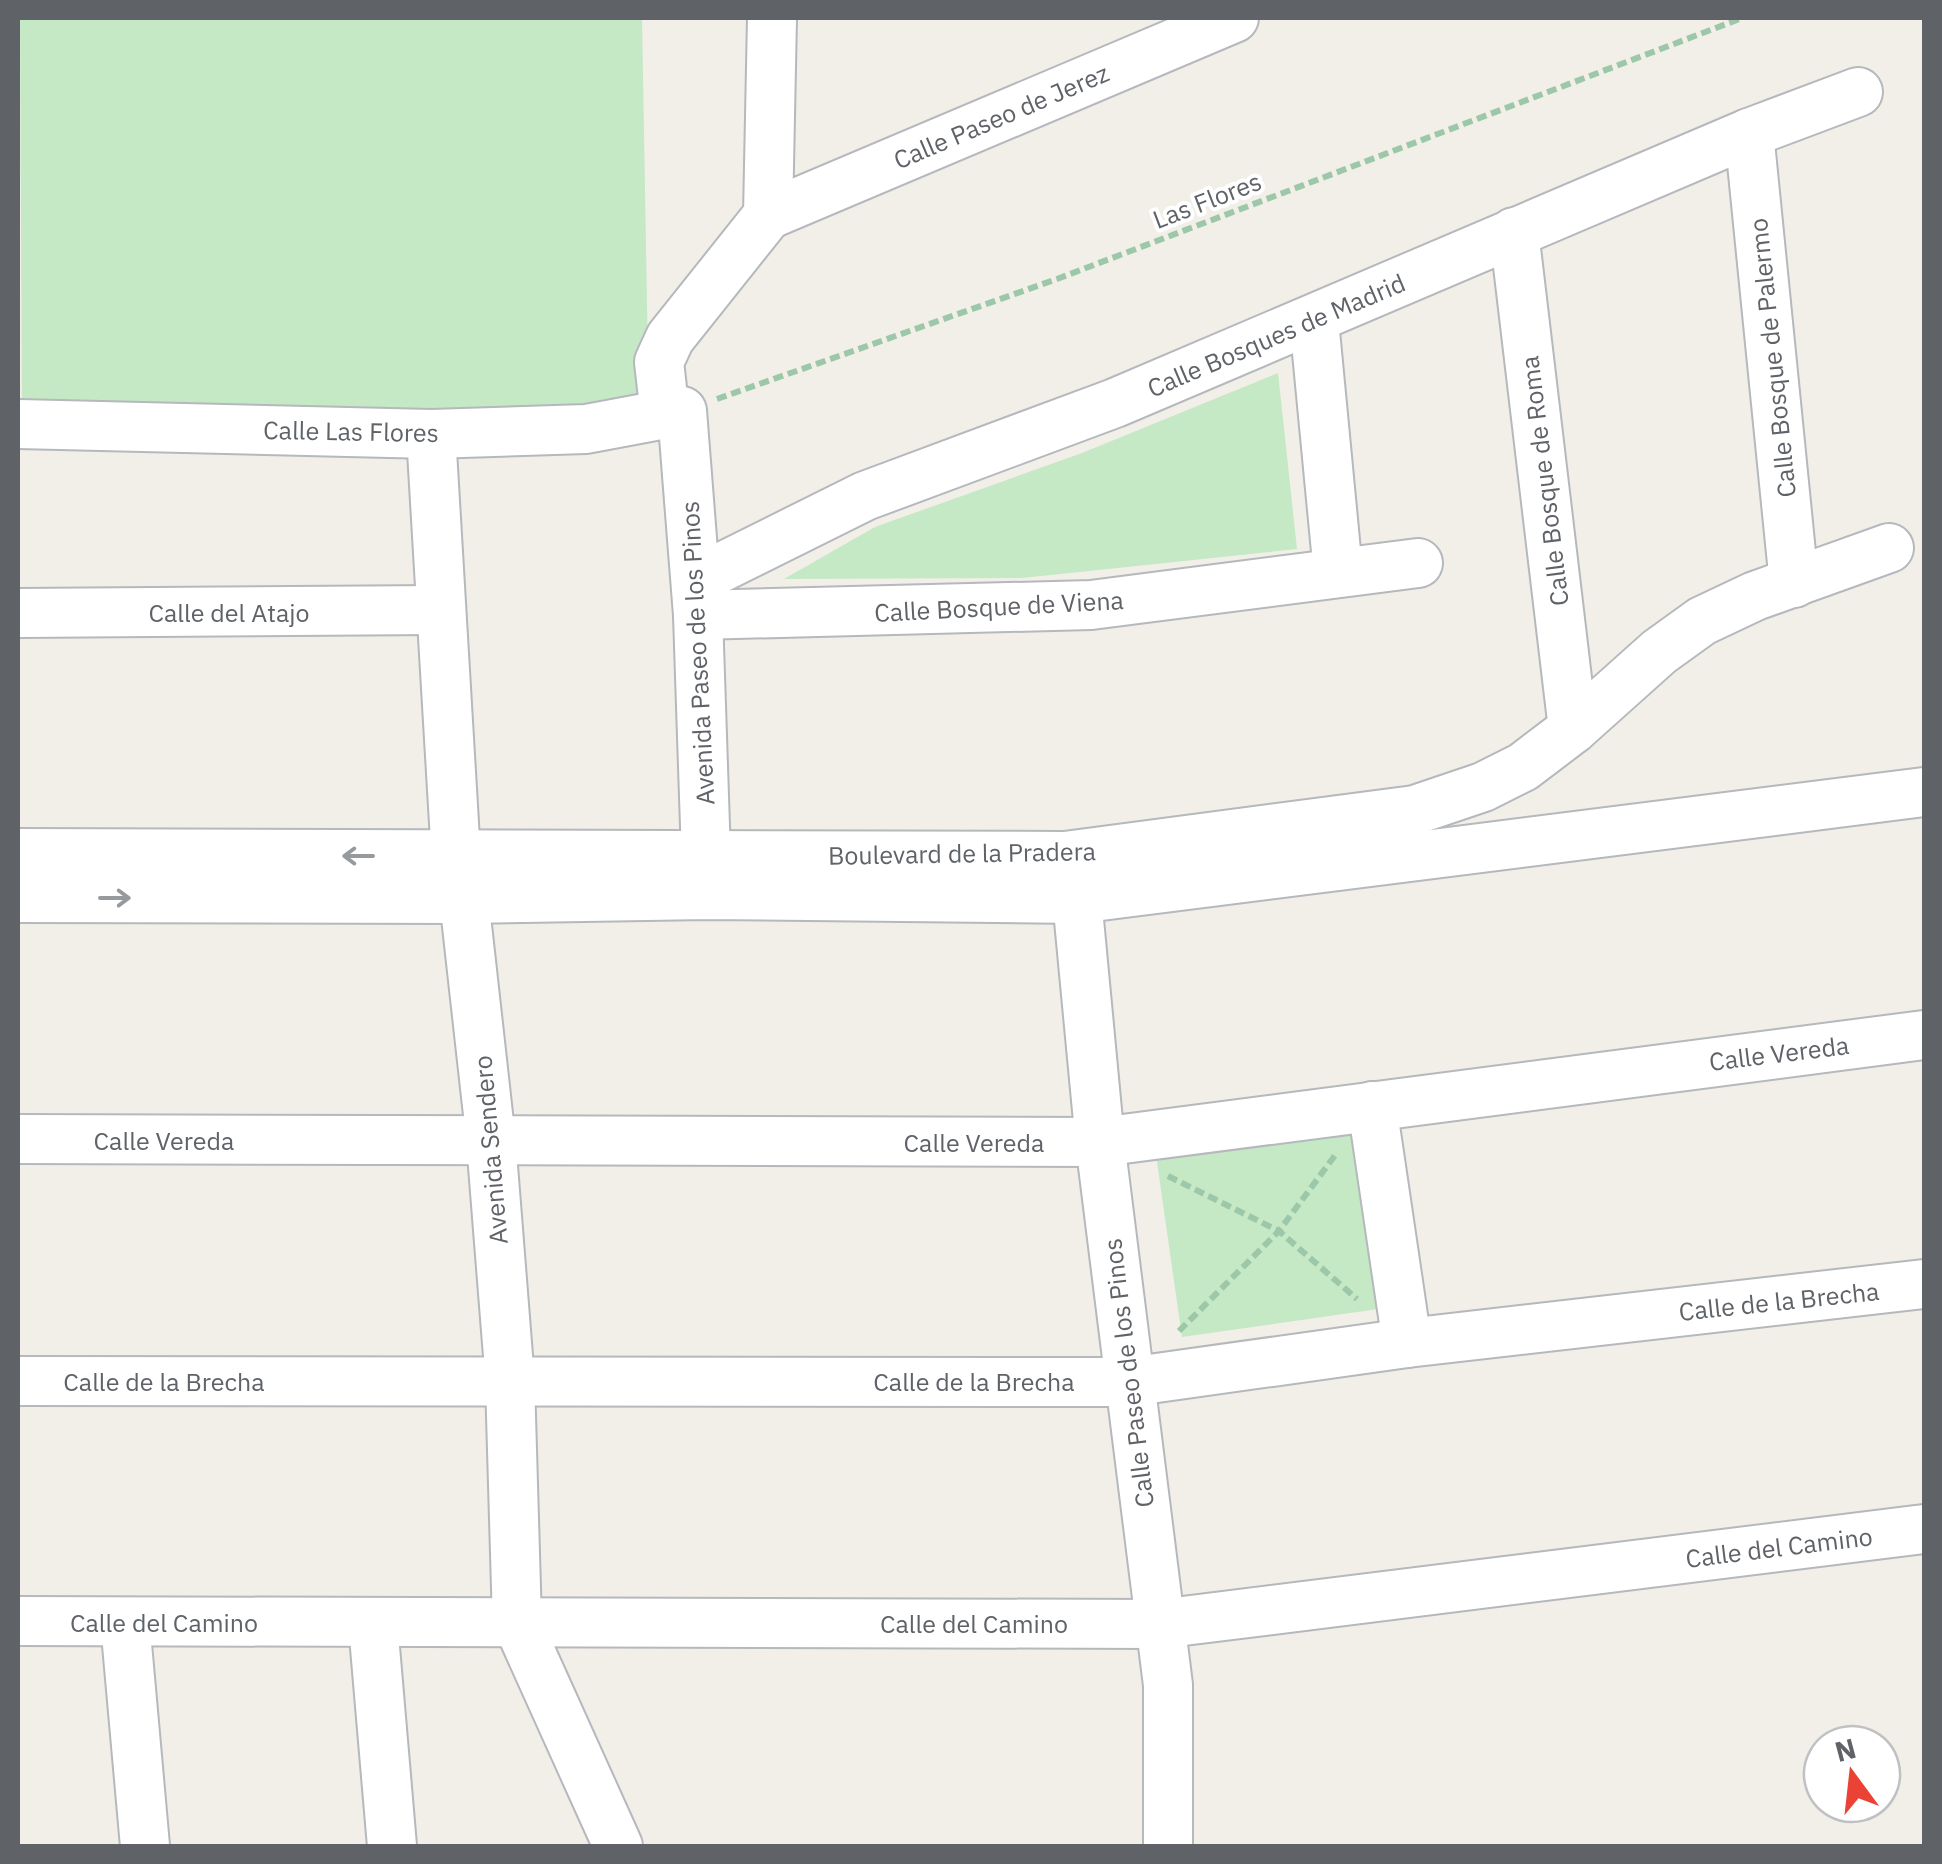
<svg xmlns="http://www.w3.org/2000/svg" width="1942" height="1864" font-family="'IBM Plex Sans',sans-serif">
  <rect width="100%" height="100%" fill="#f1efe8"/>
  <g fill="#c5e8c5">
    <path d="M20,18H642L649,419L22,426Z"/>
    <path d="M1278,373L1297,549L1022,578L784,579L875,527L1082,453Z"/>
    <path d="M1372,1117L1399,1306L1182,1337L1155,1148Z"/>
  </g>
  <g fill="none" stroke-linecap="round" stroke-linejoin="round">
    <g stroke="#b5b8bc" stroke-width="52">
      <g id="minor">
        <path d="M1749,133L1794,583"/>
        <path d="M768,215L1234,18"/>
        <path d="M1514,232L1573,729"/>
        <path d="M1314,321L1338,572"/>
        <path d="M665,415L659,362L670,338L768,215L772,18"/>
        <path d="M18,424L431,434L586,429L682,411L698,615L707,887"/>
        <path d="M431,434L456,857L464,899L491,1141L510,1381L517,1622L618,1846"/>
        <path d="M696,580L865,496L1115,403L1749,133L1858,92"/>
        <path d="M18,613L440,610"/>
        <path d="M698,615L1091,605L1418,563"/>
        <path d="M18,853L1065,856L1415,810L1483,787L1523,767L1573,729L1659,652L1702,621L1755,596L1889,548"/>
        <path d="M18,898L464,899L707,895L1077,899L1924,792"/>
        <path d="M1077,899L1100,1142L1168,1685V1846"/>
        <path d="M1372,1106L1407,1343"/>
        <path d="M18,1139L1100,1142L1924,1035"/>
        <path d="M18,1381L1128,1382L1407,1343L1924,1284"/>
        <path d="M18,1621L1159,1624L1924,1529"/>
        <path d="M125,1622L145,1846"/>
        <path d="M373,1624L392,1846"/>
      </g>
    </g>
    <g stroke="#9cc7a9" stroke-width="6" stroke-dasharray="10 5" stroke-linecap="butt">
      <path d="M717,399L1057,279L1742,18"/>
      <path d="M1168,1176L1279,1231L1357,1299"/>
      <path d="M1179,1331L1279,1231L1336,1154"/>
    </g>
    <use href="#minor" stroke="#fff" stroke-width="48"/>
  </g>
  <defs><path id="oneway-shaft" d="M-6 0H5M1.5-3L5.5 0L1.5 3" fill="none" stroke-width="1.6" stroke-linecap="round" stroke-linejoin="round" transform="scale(2.5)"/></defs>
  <g stroke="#979a9d">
    <use href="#oneway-shaft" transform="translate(358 856) rotate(-180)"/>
    <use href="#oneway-shaft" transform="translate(115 898)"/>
  </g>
  <g text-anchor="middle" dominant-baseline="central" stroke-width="8" stroke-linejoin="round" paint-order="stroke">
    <g font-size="25" fill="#5f6368" stroke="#fff">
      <text transform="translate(1001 116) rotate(-23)">Calle Paseo de Jerez</text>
      <text transform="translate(1207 200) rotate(-21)">Las Flores</text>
      <text transform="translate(1276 335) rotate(-23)">Calle Bosques de Madrid</text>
      <text transform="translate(1772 358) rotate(-96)">Calle Bosque de Palermo</text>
      <text transform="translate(351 431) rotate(1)">Calle Las Flores</text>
      <text transform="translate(1544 481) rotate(-97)">Calle Bosque de Roma</text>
      <text transform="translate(999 606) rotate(-3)">Calle Bosque de Viena</text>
      <text x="229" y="612">Calle del Atajo</text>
      <text transform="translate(697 653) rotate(-93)">Avenida Paseo de los Pinos</text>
      <text transform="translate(962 853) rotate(-1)">Boulevard de la Pradera</text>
      <text transform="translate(1779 1053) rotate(-7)">Calle Vereda</text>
      <text x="164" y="1140">Calle Vereda</text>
      <text x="974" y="1142">Calle Vereda</text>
      <text transform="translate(490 1150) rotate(-95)">Avenida Sendero</text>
      <text transform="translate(1779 1301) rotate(-6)">Calle de la Brecha</text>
      <text transform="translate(1128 1373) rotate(-97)">Calle Paseo de los Pinos</text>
      <text x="164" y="1381">Calle de la Brecha</text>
      <text x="974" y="1381">Calle de la Brecha</text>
      <text transform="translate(1779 1547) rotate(-7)">Calle del Camino</text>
      <text x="164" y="1622">Calle del Camino</text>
      <text x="974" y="1623">Calle del Camino</text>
    </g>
  </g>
  <rect width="1942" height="1864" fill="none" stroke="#5f6368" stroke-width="40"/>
  <g transform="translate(1852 1774) rotate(345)"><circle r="48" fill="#ffffff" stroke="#bfc1c3" stroke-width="2.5"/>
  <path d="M0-8L18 38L0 25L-18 38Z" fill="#ea4335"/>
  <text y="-15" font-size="28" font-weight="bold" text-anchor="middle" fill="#5f6368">N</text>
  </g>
</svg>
